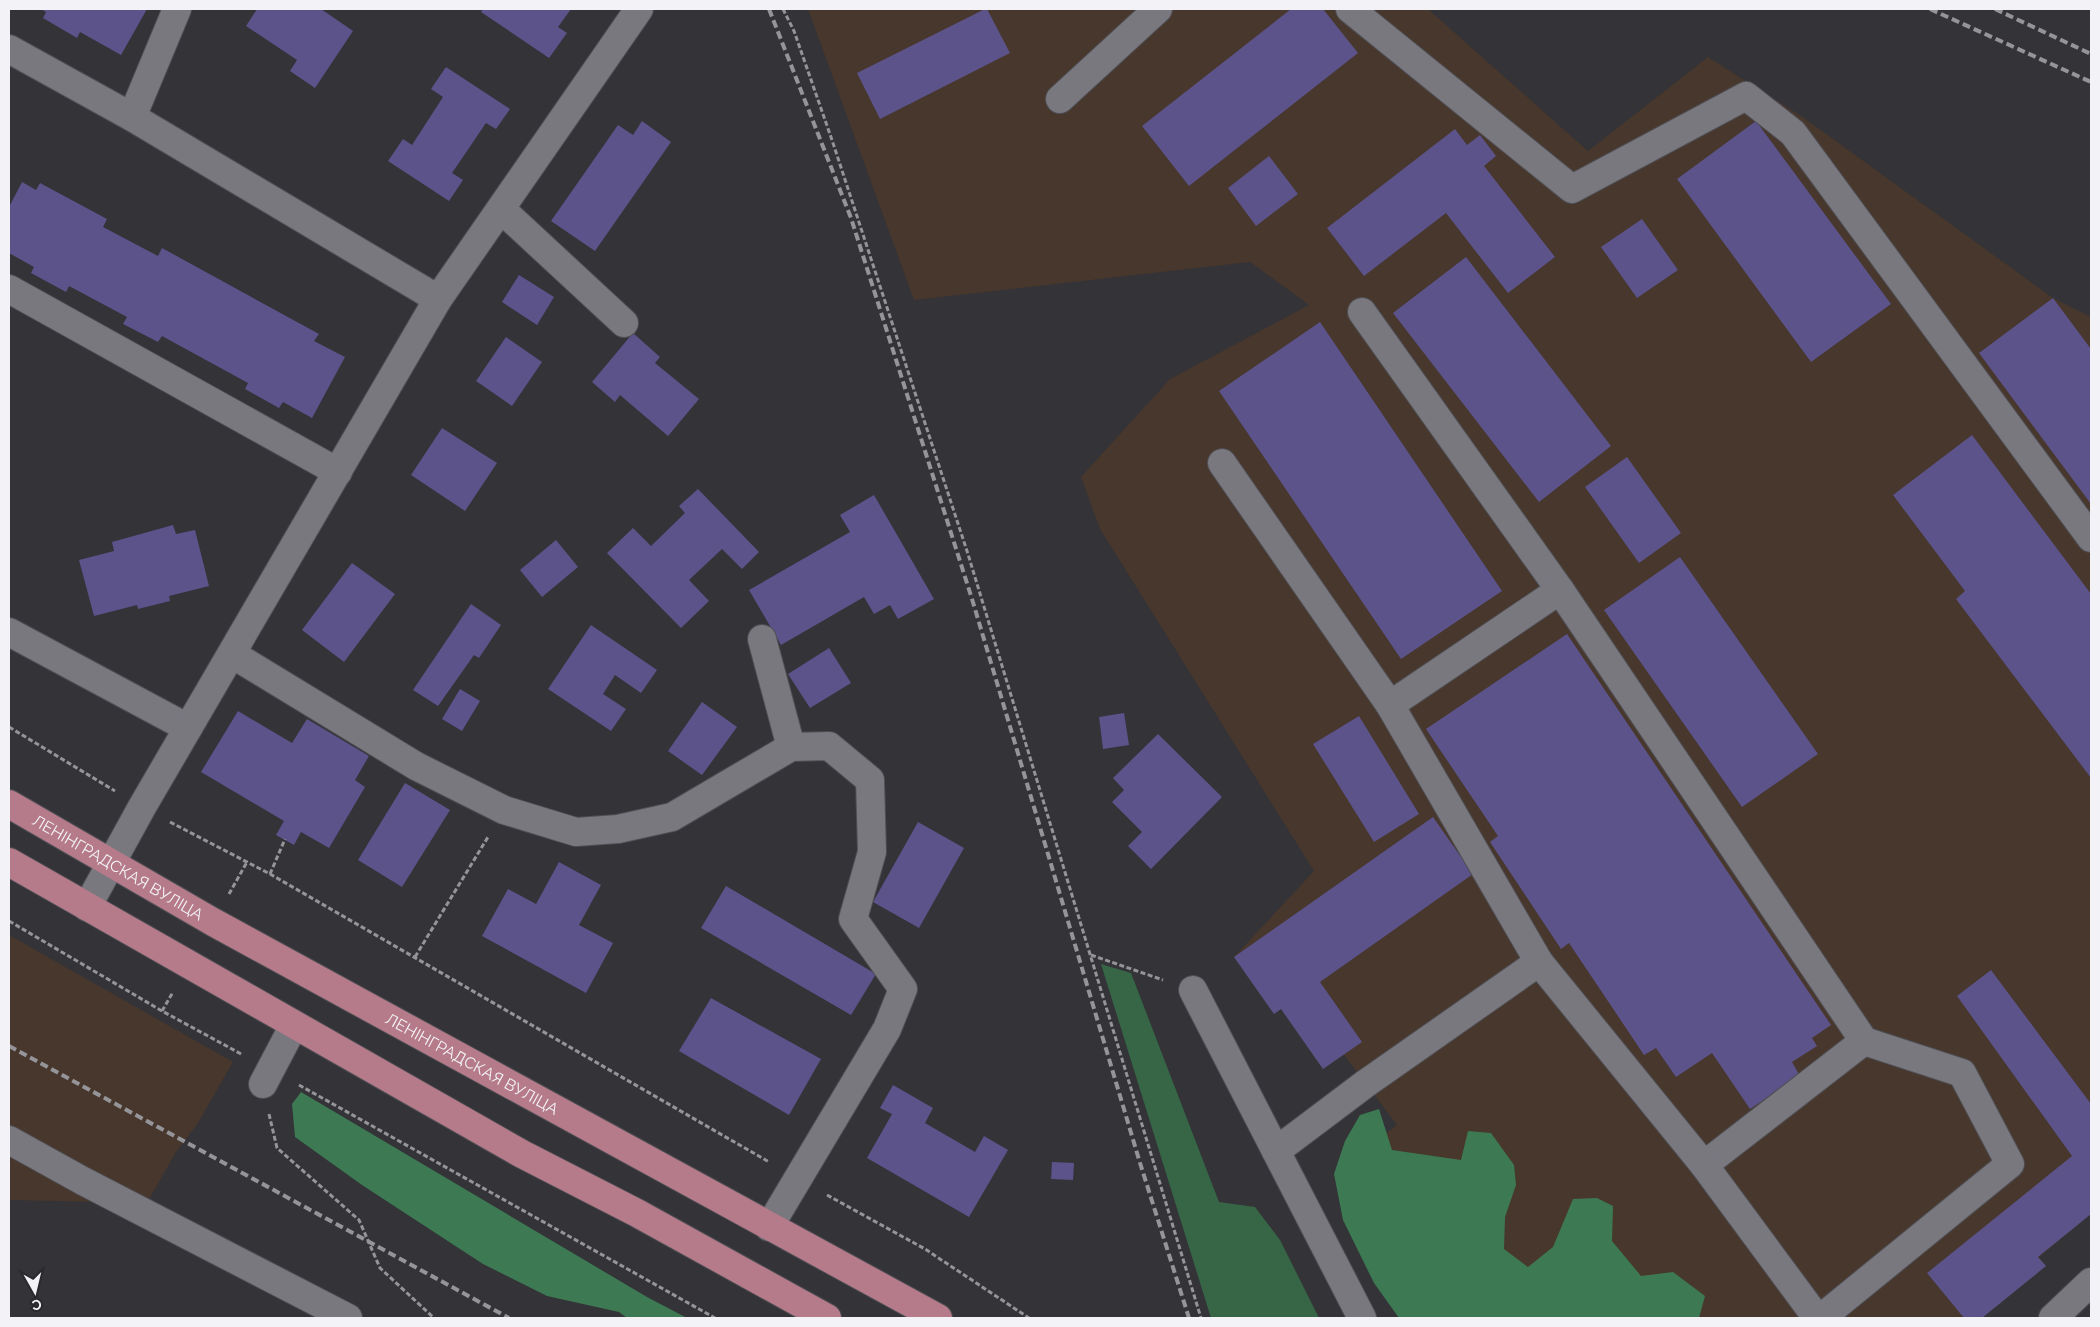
<svg xmlns="http://www.w3.org/2000/svg" width="2100" height="1327" font-family="Raleway,sans-serif">
  <rect width="100%" height="100%" fill="#333338"/>
  <g fill="#47372c">
    <path d="M808,9H1428L1588,151L1708,57L1804,118L2053,298L2091,317V1214L2039,1257L2046,1266L1982,1318H1405L1337,1173L1397,1125L1344,1055L1323,1069L1281,1009L1274,1014L1234,957L1314,871L1100,529L1081,477L1170,379L1309,305L1250,262L914,300Z"/>
    <path d="M9,935L233,1062L198,1123L176,1152L147,1203L9,1200Z"/>
  </g>
  <path fill="#366646" d="M1101,964L1131,973L1219,1202L1255,1207L1280,1240L1319,1318H1211Z"/>
  <g fill="#3d7a53">
    <path d="M301,1092L647,1297L687,1318H627L619,1312L547,1296L483,1264L362,1185L295,1137L292,1104Z"/>
    <path d="M1379,1109L1392,1150L1461,1160L1468,1131L1491,1133L1514,1165L1516,1185L1505,1217L1504,1249L1528,1267L1553,1247L1573,1199L1597,1198L1613,1206L1612,1241L1641,1276L1673,1272L1705,1296L1699,1318H1399L1374,1283L1343,1220L1334,1174L1345,1141L1360,1115Z"/>
  </g>
  <g fill="#5c538b">
    <path d="M41,9H147L121,55L80,32L77,38L43,18L46,12Z"/>
    <path d="M257,9H321L353,31L315,88L290,71L297,60L246,26Z"/>
    <path d="M483,9H571L558,27L567,33L549,58L481,12Z"/>
    <path d="M985,9H987L1010,53L880,119L857,73Z"/>
    <path d="M1291,9H1323L1358,53L1189,186L1142,126Z"/>
    <path d="M446,67L510,109L496,129L486,123L452,173L463,180L449,201L388,161L403,139L412,145L443,97L431,89Z"/>
    <path d="M642,121L671,142L595,251L551,221L618,125L633,135Z"/>
    <path d="M1756,121L1891,304L1811,362L1677,179Z"/>
    <path d="M1455,129L1467,145L1480,135L1496,156L1484,166L1555,257L1508,293L1446,213L1364,276L1327,228Z"/>
    <path d="M1269,156L1298,194L1256,226L1228,188Z"/>
    <path d="M22,182L36,190L40,183L107,219L103,227L158,256L162,248L319,334L314,341L345,357L312,418L283,402L279,408L245,389L248,383L162,336L158,342L123,324L127,317L69,286L66,292L31,273L34,267L9,253V207Z"/>
    <path d="M1642,219L1678,270L1637,298L1601,247Z"/>
    <path d="M1466,257L1611,446L1539,502L1393,313Z"/>
    <path d="M519,275L554,297L537,325L502,302Z"/>
    <path d="M2053,298L2091,349V504L1979,353Z"/>
    <path d="M1320,322L1502,591L1401,659L1219,391Z"/>
    <path d="M633,333L660,357L655,363L699,399L668,436L620,395L615,402L592,382Z"/>
    <path d="M506,337L542,362L512,406L476,381Z"/>
    <path d="M442,428L497,463L465,511L411,475Z"/>
    <path d="M1972,435L2091,594V778L1956,599L1965,591L1893,495Z"/>
    <path d="M1627,457L1681,533L1639,563L1585,487Z"/>
    <path d="M698,489L759,552L742,569L722,549L689,580L709,601L681,628L607,553L633,528L651,546L685,513L679,506Z"/>
    <path d="M874,495L934,599L898,619L890,605L874,614L864,597L781,645L749,590L850,532L840,515Z"/>
    <path d="M173,525L176,534L195,530L209,586L169,596L170,601L138,609L137,605L94,616L79,560L114,551L112,542Z"/>
    <path d="M556,540L578,567L542,597L520,570Z"/>
    <path d="M1680,557L1818,754L1742,807L1604,610Z"/>
    <path d="M352,563L395,594L344,662L302,630Z"/>
    <path d="M471,604L501,625L479,658L474,655L438,706L413,690Z"/>
    <path d="M591,625L657,670L641,693L615,675L603,694L626,709L611,731L548,689Z"/>
    <path d="M1567,634L1831,1025L1812,1038L1817,1046L1792,1062L1800,1076L1750,1109L1712,1053L1676,1077L1656,1048L1644,1055L1569,943L1561,949L1490,842L1498,836L1426,729Z"/>
    <path d="M829,648L851,683L810,708L788,674Z"/>
    <path d="M460,689L480,701L462,731L442,719Z"/>
    <path d="M702,702L737,727L702,775L668,751Z"/>
    <path d="M238,711L292,743L307,719L369,756L355,780L365,787L329,848L301,832L294,845L276,835L284,821L201,772Z"/>
    <path d="M1124,713L1129,745L1103,749L1099,717Z"/>
    <path d="M1359,716L1419,814L1374,842L1313,744Z"/>
    <path d="M1158,734L1222,797L1151,869L1128,846L1142,832L1112,802L1124,790L1113,778Z"/>
    <path d="M405,783L450,810L402,887L358,860Z"/>
    <path d="M1433,817L1473,874L1320,982L1362,1042L1323,1069L1281,1009L1274,1014L1234,957Z"/>
    <path d="M918,822L964,848L919,928L873,902Z"/>
    <path d="M559,862L601,885L579,925L613,943L586,993L482,936L508,889L536,904Z"/>
    <path d="M726,886L876,974L851,1015L701,928Z"/>
    <path d="M1991,970L2091,1104V1214L2038,1257L2046,1266L1982,1318H1964L1927,1273L2072,1156L1957,996Z"/>
    <path d="M711,998L821,1059L789,1115L679,1051Z"/>
    <path d="M893,1085L933,1108L925,1123L975,1152L984,1136L1008,1150L969,1217L867,1158L892,1114L880,1108Z"/>
    <path d="M1052,1162L1074,1163L1073,1180L1051,1179Z"/>
  </g>
  <g fill="none" stroke-linecap="round" stroke-linejoin="round">
    <g stroke="#4f4e53" stroke-width="30">
      <g id="minor">
        <path d="M1350,9L1572,189L1746,96L1793,133L2091,538"/>
        <path d="M9,49L132,117L438,299"/>
        <path d="M1060,99L1158,9"/>
        <path d="M132,117L177,9"/>
        <path d="M501,209L624,323"/>
        <path d="M9,289L338,472"/>
        <path d="M1362,312L1560,590"/>
        <path d="M1222,463L1390,705"/>
        <path d="M9,632L188,728"/>
        <path d="M762,639L791,747"/>
        <path d="M232,654L416,766L504,810L576,832L618,829L672,817L791,747L829,746L870,780L872,852L853,919L903,989L887,1029L769,1227"/>
        <path d="M87,907L142,807L438,299L639,9"/>
        <path d="M1539,962L1390,705L1560,590L1864,1041L1704,1165"/>
        <path d="M1193,990L1362,1318"/>
        <path d="M263,1084L294,1025"/>
        <path d="M9,1140L83,1181L348,1318"/>
        <path d="M1276,1151L1365,1084L1539,962L1704,1165L1817,1318"/>
        <path d="M1821,1318L2010,1164L1962,1073L1864,1041"/>
        <path d="M2053,1318L2091,1282"/>
      </g>
    </g>
    <g stroke="#4f4e53" stroke-width="30">
      <g id="major">
        <path id="s1" d="M9,804L213,922L938,1318"/>
        <path d="M9,862L522,1154L637,1213L827,1318"/>
      </g>
    </g>
    <g stroke="#959599" stroke-width="3" stroke-dasharray="5 2.5" stroke-linecap="butt">
      <path d="M783,9L794,31L832,140L967,551L1201,1318"/>
      <path d="M9,727L115,791"/>
      <path d="M170,822L270,874L769,1162"/>
      <path d="M270,874L285,839"/>
      <path d="M229,894L247,862"/>
      <path d="M9,921L162,1011L243,1055"/>
      <path d="M1091,955L1163,980"/>
      <path d="M415,957L488,837"/>
      <path d="M162,1011L173,992"/>
      <path d="M299,1085L715,1318"/>
      <path d="M269,1114L277,1148L359,1220L380,1268L434,1318"/>
      <path d="M827,1195L925,1249L1029,1318"/>
    </g>
    <use href="#minor" stroke="#79787f" stroke-width="28"/>
    <use href="#major" stroke="#b57b8a" stroke-width="28"/>
    <g stroke="#949499" stroke-width="4" stroke-dasharray="8 4" stroke-linecap="butt">
      <path d="M769,9L851,218L972,599L1140,1163L1189,1318"/>
      <path d="M1930,9L2091,82"/>
      <path d="M1995,9L2091,54"/>
      <path d="M9,1046L509,1318"/>
    </g>
  </g>
  <g text-anchor="middle" dominant-baseline="central" stroke-width="5" stroke-linejoin="round" paint-order="stroke">
    <g font-size="16" fill="#f3f3f7" stroke="#29292e">
      <text stroke="none"><textPath href="#s1" startOffset="126">ЛЕНІНГРАДСКАЯ ВУЛІЦА</textPath></text>
      <text stroke="none"><textPath href="#s1" startOffset="531">ЛЕНІНГРАДСКАЯ ВУЛІЦА</textPath></text>
    </g>
  </g>
  <rect width="2100" height="1327" fill="none" stroke="#f3f3f7" stroke-width="20"/>
  <g transform="translate(35 1292) rotate(172)" stroke="#29292e" stroke-width="4" paint-order="stroke">
  <path d="M0-4L9 19L0 12L-9 19Z" fill="#f3f3f7"/>
  <text y="-8" font-size="14" font-weight="bold" text-anchor="middle" fill="#f3f3f7">С</text>
  </g>
</svg>
